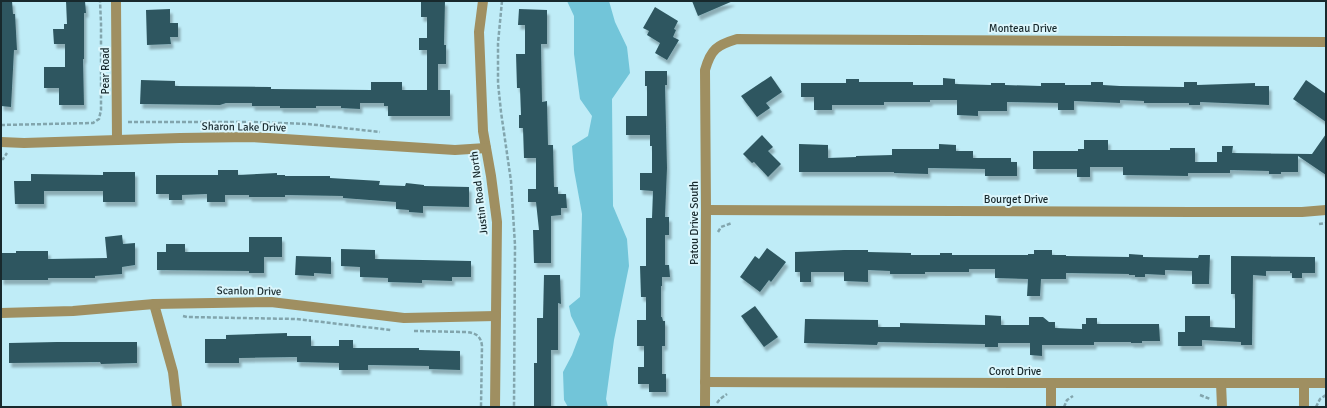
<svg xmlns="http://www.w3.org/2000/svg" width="1327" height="408" font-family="Signika,sans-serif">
  <defs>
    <filter id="shadow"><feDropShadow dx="2.5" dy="4.5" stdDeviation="1" flood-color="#0004"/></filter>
  </defs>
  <rect width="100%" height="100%" fill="#bfecf7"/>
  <path fill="#72c5d9" d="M567,1H609L615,22L627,47L630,73L612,99L613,206L627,239L629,266L614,340L606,399L608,407H568L564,400L563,372L572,355L580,334L571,316L569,306L580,297L582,214L574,170L572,146L588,136L592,116L580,99L574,54V16Z"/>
  <g fill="#2e5760" filter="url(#shadow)">
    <path d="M1,1H12L13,14H15L17,50H14L11,107L1,106Z"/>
    <path d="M66,1H85L86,13H84V59H83L84,105H59V88H44V67H65V44H54L53,29H64V24H67Z"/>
    <path d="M421,1H445L444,45H446V64H438V90H450V116H388V106H384V103H360V109L341,108V106H316V108H280V106H252V103H226L220,105L140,104L141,80L175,81V86L271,87V89L371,90V82H402V90H427V50H419V38H427V17H421Z"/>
    <path d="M692,1H733L698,16Z"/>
    <path d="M655,7L678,21L674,29L676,30L673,37L679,40L667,60L655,53L660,43L647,35L649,31L643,28Z"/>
    <path d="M170,9V23H178V37H170L171,44L147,45L146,10Z"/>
    <path d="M519,9L547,10V44H541L542,102L547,101L548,145H553L554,187H558V194H566L567,208H561V215L551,216V263H534L533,230H539L536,202H528V189H536V158H524L523,128H519V115H521L520,88H517L516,54H525V25H518Z"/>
    <path d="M645,71H667V85H665L667,168L665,217H669V235H665V265H669L670,277H662V286H661V317H662L663,321H665V346H662V374H666V392H649V384H638V367H644V346H637V320H646V297H641L640,266H646V218H652L653,191L640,190V173H652V146H650V135H626V116H647V86H645Z"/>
    <path d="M771,76L782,92L766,103L770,108L757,117L741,96Z"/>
    <path d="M943,78L955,79V84L991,85V83H1005V85L1041,86V83H1065V85H1091V82H1103V85L1120,86L1184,87V82H1197V85L1255,83V86H1269V105L1200,102V105H1189V103H1144V101L1120,100V103L1074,101V110H1058V103L1007,102V111H978V116L957,115V100H930V102H884V105H832V110H814V97H801V83H846V79H859V82H913V85H943Z"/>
    <path d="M1306,80L1326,94V122L1293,99Z"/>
    <path d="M1326,134V175L1298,156V172H1281V174H1269V171L1230,170V173H1188V176L1123,175V167H1090V177H1077V169H1033V151H1078V149H1084V140H1108V150H1170V148H1195V162H1217V152H1222V146H1233L1232,153L1312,154Z"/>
    <path d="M762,135L773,147L768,151L781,164L768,177L754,162L752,163L743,154Z"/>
    <path d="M799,144L828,145V158L856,157V156L892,155V149H939V144L956,145V151H973V158H1011V162H1017V176H985V169L928,168V174L894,173V172H799Z"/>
    <path d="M218,170H238V175L277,173V175H285V176H330V178L380,181L379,185L405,186L406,183L424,185V186L469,187V207L423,206V213L409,212V210L396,209V202L343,198V196L285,195V197H249V195H225V202H207V194L182,195V200H169V194H156V175H218Z"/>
    <path d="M103,172H135V202H103V191H44V204H15L14,181H31V174L103,175Z"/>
    <path d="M122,235L123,244L135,243V265L122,267V274L95,276V278H48V280H1V253H16V251H48V259L107,258L105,237Z"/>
    <path d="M249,237H282V257H264V273H249V271L157,270V252H166V244H185V252H249Z"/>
    <path d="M767,248L786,262L771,282L769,280L760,292L740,277L755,256L759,259Z"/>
    <path d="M341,249L375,250V259L471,261V277H452V281L422,280V283L388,282V278L360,277V267L341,266Z"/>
    <path d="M844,250H868V252L911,253V255H940V253H952V255H1028V254H1034V250H1052V255H1066V256L1129,257V254L1143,255V257L1198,258L1199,255H1210L1209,284H1192V271L1165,270V275L1145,274V277H1135V275H1129V274L1066,273V279H1041L1040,296H1027L1028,279L995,278V269H969V272H925V274H890V271L868,270V282L844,281V272H811V282H800V272H795V252Z"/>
    <path d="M296,256L331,257V274L314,273V276L295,275Z"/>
    <path d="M1231,256L1315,257V273H1302V278H1292V273H1290V271H1266V276L1253,275L1252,345H1241V342L1202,340V346H1178V332H1185V316H1210V327L1235,328V294H1231Z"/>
    <path d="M544,275H560L561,304L558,303V350H551V407H534V363H537V318H543Z"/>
    <path d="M755,306L778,337L764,347L741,316Z"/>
    <path d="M985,315L1001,316V325H1029V317H1043L1049,322H1055V328L1082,329V324H1086V318H1097V324H1159L1160,341H1142V343H1131V342H1094V345H1042V356L1030,355V343H998V347H985V344L878,342L877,345L804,343L805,319L878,320V327H900V323L985,325Z"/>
    <path d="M287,333V336H311V346H339V340H353V348H419V350L460,351V370L429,369V366L368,365V370H339V363L297,362V357L239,358V363H205V339H226V335Z"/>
    <path d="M57,342H137V363L101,364L100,362L9,363V343Z"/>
  </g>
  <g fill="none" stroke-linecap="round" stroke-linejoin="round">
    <g stroke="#82a5ad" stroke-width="2.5" stroke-dasharray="4 2" stroke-linecap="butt">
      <path d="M502,1L498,43V83L501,112L511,181L515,245L514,407"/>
      <path d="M128,122H253L308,124L380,132"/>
      <path d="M1,125L93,123L99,119L101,110V23L100,1"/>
      <path d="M1,159H3L7,153"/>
      <path d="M1319,224L1326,223"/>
      <path d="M718,232L721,227L732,223"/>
      <path d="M183,316L187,317L296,319L391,330"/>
      <path d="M414,331L466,332C476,333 481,336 482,346L481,407"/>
      <path d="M1200,395L1210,399"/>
      <path d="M717,403L720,399L727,394"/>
      <path d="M1064,407L1067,400L1073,396"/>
      <path d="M1316,407L1320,399L1326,395"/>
    </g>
    <g stroke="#9f8f61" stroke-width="10">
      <path d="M116,1L117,140"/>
      <path d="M483,1L479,32L483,131L491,176L497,222L495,407"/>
      <path d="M1,142L24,143L180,138L252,137L455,150L486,148"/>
      <path d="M706,210L1191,212H1302L1326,210"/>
      <path d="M154,304L173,372L177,407"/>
      <path d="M1,313L73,311L154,304L271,302L404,318L496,316"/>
      <path d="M705,382L1051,383H1326"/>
      <path d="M1051,383V407"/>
      <path d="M1221,383L1222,407"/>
      <path d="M705,407L706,210L705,70C711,49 717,45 737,39L1326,42"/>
      <path d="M1304,407V383"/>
    </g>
  </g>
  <g text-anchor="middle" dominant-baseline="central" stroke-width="4" stroke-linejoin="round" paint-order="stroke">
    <g font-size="11" fill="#18292d" stroke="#dbf6fc">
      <text x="1023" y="28">Monteau Drive</text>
      <text transform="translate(105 71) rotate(-90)">Pear Road</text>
      <text transform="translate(244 127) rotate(1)">Sharon Lake Drive</text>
      <text transform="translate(479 193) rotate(-97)">Justin Road North</text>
      <text x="1016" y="199">Bourget Drive</text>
      <text transform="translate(694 223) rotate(-90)">Patou Drive South</text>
      <text transform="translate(249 291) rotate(1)">Scanlon Drive</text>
      <text x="1015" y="371">Corot Drive</text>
    </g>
  </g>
  <rect width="1327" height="408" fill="none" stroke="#18292d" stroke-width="4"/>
</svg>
